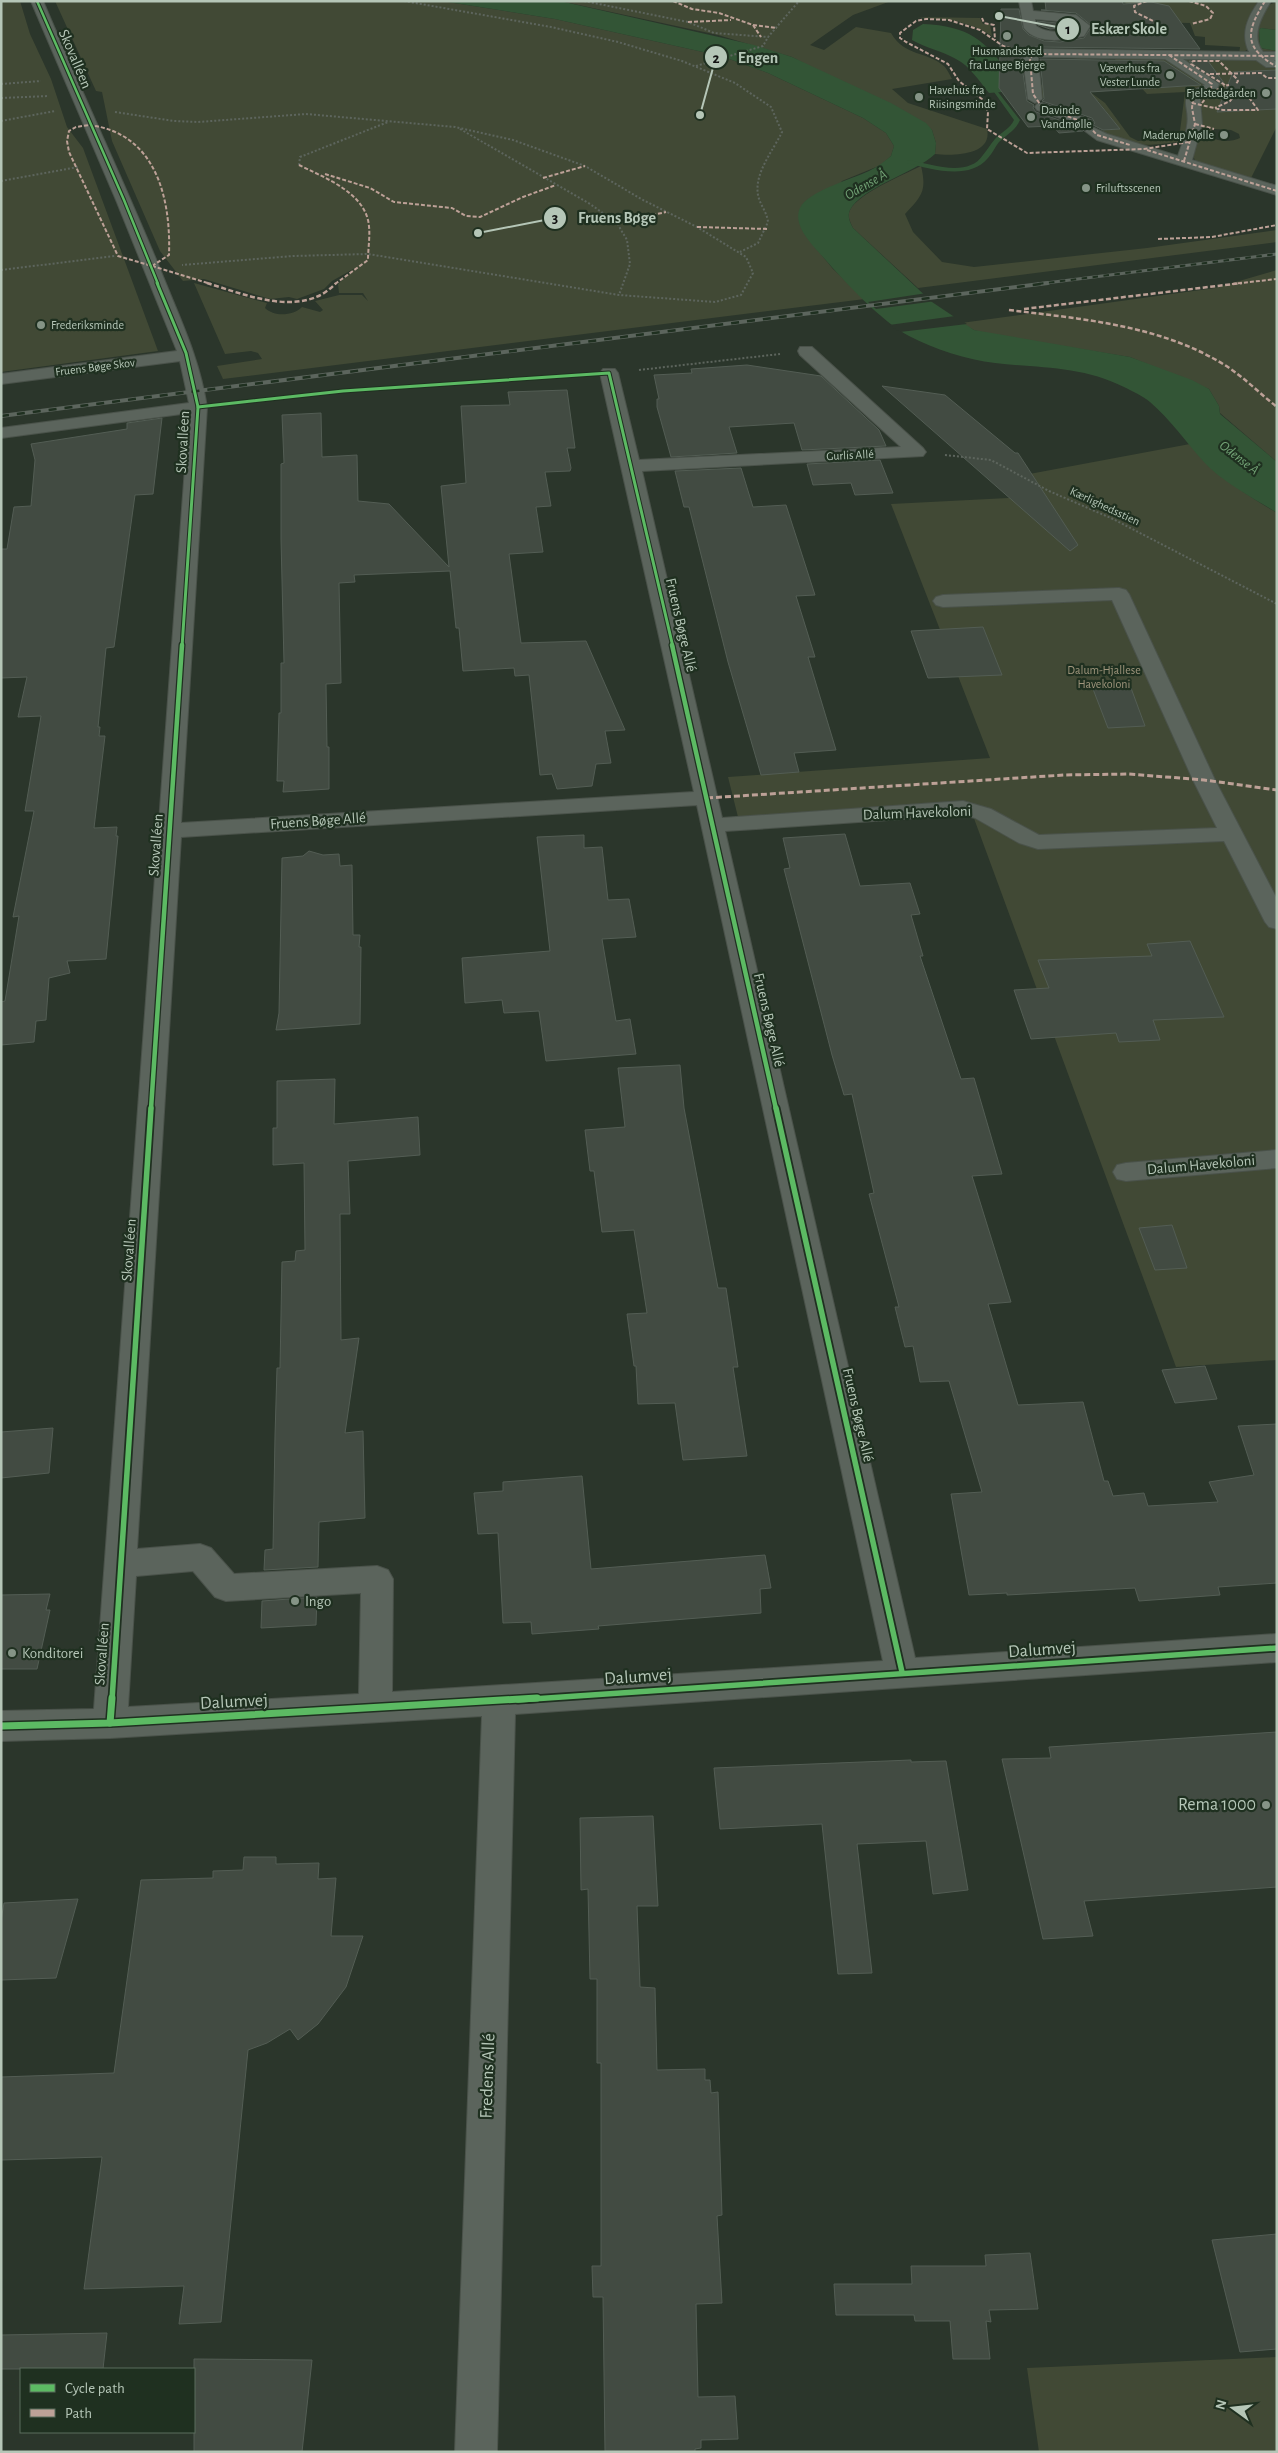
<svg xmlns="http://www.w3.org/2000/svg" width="1278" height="2453" font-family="'Alegreya Sans',sans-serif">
  <rect width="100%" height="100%" fill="#2b362b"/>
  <g fill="#414935" fill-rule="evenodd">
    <path d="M1,1H20L30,34L51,79L67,127L83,148L158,351L1,372Z"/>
    <path d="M55,1H442L555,19L721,56L768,73L863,118L886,133L894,146L891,156L881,165L842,181L807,237L833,269L865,299L223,379L217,366L262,359L258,353L251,351L225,354L194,283L267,303L265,308C274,317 293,316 302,307L320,312L323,310L315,301L339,295H362L368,301L363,293H339L338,284L355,268L332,281L324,289L297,299L289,297L270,299L204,279L183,281L160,251L112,141L102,92L96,91Z"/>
    <path d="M560,1H891L853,15L810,45L824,50L856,27L891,33C905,57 927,51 944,66C947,69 950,75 952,79L892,89L908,103L987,129C993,156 952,156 935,154L936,143L932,130L792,57L718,35Z"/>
    <path d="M1125,1H1257L1251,20L1247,50L1239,54L1240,47L1205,45V37L1195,36L1190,23L1145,22L1128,14Z"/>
    <path d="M1277,2V30L1261,28L1259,31L1260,48L1277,51V53L1259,51C1251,31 1258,23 1268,5Z"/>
    <path d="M917,17L980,18L983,24H990L992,36L980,29L957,21Z"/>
    <path d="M1050,55L1158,56L1197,77L1206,85L1194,93L1189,100C1188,112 1196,126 1188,138C1184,143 1175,142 1169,143C1147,146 1115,147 1097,131L1120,129L1098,101L1075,103L1070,97L1039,98L1037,85L1082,86L1105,103L1130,137L1138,141L1175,138L1180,131L1185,92L1147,94L1113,57L1081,59ZM1173,67L1190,85V86L1159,87L1155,82H1166L1154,68Z"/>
    <path d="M1256,58L1277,69V126L1251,178L1277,185V188L1196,162L1193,156L1197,101L1218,86L1184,61L1186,59ZM1214,129L1231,130L1239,134L1240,138C1230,143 1215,142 1207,134Z"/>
    <path d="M921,166C927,191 922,196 905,214L913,232L942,262L974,267L1147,248L1277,230V242L918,288L853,228C850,222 847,216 850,210C859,193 903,175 921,166Z"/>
    <path d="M1277,270V462L1220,413L1219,406L1209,389L1130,357L989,334L974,330L961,323L1215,288Z"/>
    <path d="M1190,444C1214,475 1244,493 1277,513V1360L1176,1367L972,813L741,829L728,777L990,758L891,504L1046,496L1024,475Z"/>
    <path d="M1277,2357V2452H1039L1027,2368Z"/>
  </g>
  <g fill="#335536">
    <path d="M442,1H560L754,45L792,57L891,103L926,123L932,130L936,143L935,154C915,173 862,187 850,210C847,217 850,222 853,228L932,302L974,330L1130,357L1192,380L1209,389L1219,406L1220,414L1277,462V513C1252,497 1223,483 1203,461C1186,442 1170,419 1150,402C1143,396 1132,391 1124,387C1083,366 1039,368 995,363C967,360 934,349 909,336C882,322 843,280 823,257C813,245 792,226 800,208C808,191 852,179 869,171C877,167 884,162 891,156L894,146L886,133L863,118L768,73L721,56L555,19Z"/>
    <path d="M923,24C969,26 985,40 1011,76L1002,92L989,93C979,81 970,66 956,59C942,51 926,48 912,40L913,30Z"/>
    <path d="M1261,28L1277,30V51L1260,48L1259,30Z"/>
  </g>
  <g fill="#2b362b">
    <path d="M927,293L936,301L876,309L868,302Z"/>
    <path d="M955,316L967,324L900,332L889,325Z"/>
  </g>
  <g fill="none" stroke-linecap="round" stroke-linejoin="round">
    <path fill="#335536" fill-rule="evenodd" d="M994,92H998L1020,120C1016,130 1006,135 999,142C995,147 992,154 988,158C969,181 931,169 907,163V161L909,160C931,164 968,178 983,155C987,150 990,145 995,139C1000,133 1011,128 1014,120Z"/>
  </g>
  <g fill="#424b42" stroke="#535d54">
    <path d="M1045,1H1122L1123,4L1151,2L1169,6L1200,49L1036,47L1028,49L1021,59L1027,101L1034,105L1033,108L1036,112L1085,129L1083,131L1059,133L1053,126L1028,127L999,88L1001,9H1019L1023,29L1029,35L1044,41L1060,42L1084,38L1092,26L1076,13L1041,10H1046Z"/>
    <path d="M1037,21L1067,24L1074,27L1050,29L1038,25Z"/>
    <path d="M1040,59L1164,61L1201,85L1090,92L1120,129L1103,130L1093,125L1095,123L1092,118L1042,101L1044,99Z"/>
    <path d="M1189,61H1208L1224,83L1221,84Z"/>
    <path d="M1277,70V109L1217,112L1233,72Z"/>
    <path d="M747,365L821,376L879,430L886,446L802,450L794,423L729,427L737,453L671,457L657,407V399H659L654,375L692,373L691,369Z"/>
    <path d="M882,386L945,395L1015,453H1018L1078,545L1070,551Z"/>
    <path d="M567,390L575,448H567L571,468L570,471L545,472L551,506L536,507L543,552L509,554L521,643L586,641L625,730L605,731L611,763L596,764L592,786L557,789L552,774L540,775L529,675L515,676L514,668L463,671L459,628H456L450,571L354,575L355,582L339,583L341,683L326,684L327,747H329V789L283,792L284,781H277L279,713H281V663H284L281,539V464L284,463L282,415L321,413L322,457L357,455L358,501L389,504L449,567L441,486L466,483L461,406L510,405L508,392Z"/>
    <path d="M162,418L153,494L135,495L114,647L106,648L98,727H100L99,736H105L94,828L117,827L116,836H118L106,959L67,961L70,973L49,978L46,1020L36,1021L34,1042L1,1045V1002L5,1001L19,916L13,917L34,811H25L41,716L18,717L27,677L1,678V549H7L14,507L31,506L35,460L31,444L127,429V423Z"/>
    <path d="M880,460L893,493L855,495L851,483L813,485L807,464Z"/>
    <path d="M741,468L753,507L786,505L815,595L796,596L815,657H808L836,750L794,753L799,772L761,775L728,662L689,507H684L675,471Z"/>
    <path d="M983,627L1002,675L928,678L911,631Z"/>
    <path d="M1131,688L1145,726L1108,728L1093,689Z"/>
    <path d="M845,834L860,886L910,883L920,914L911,915L923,956H920L961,1079L974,1078L1002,1174L972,1176L1011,1302L988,1304L1018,1405L1083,1402L1104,1481H1108L1113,1496L1144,1493L1148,1506L1218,1502L1209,1482L1254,1475L1238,1426L1277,1424V1583L1218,1587L1220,1595L1139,1601L1135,1588L1007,1595V1593L969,1595L951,1494L982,1492L949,1381L920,1382L913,1346L905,1347L895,1307H899L869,1194L874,1193L852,1094L844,1095L832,1055L784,869L790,868L783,838Z"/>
    <path d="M584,835V848L602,847L608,900L629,899L636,937L602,939L616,1021L630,1019L636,1054L546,1061L539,1011L504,1013L502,1000L465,1003L462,958L550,951L537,837Z"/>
    <path d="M309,851L323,855L339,854L340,866L352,865L353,935H360L359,947H361L360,1024L276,1030L279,1013L282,858L303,856Z"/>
    <path d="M1190,941L1224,1017L1153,1020L1160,1040L1119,1042L1116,1033L1031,1039L1014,990L1049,988L1038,960L1152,956L1147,944Z"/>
    <path d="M680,1065L684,1108L718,1288H726L738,1367H733L747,1456L683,1460L675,1403L638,1404L636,1366H634L627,1314L647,1313L634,1230L602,1232L594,1171H590L585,1130L625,1127L618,1068Z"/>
    <path d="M335,1079L334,1124L418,1117L420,1155L348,1161L350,1214H340L341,1340L359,1338L345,1433L363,1431L365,1518L319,1522L318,1567L264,1570L265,1550L273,1549L275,1436L277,1368H280L282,1262L295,1261L296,1251L305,1250L304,1163L273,1165V1128H277V1081Z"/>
    <path d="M1172,1225L1187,1268L1155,1270L1139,1228Z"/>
    <path d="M1205,1366L1217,1399L1175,1403L1162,1370Z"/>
    <path d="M53,1428L49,1473L1,1478V1432Z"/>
    <path d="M582,1476L591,1569L765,1555L771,1588L760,1589L761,1613L598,1626L599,1629L532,1634L531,1622L503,1623L498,1533L478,1534L474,1493L503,1491V1482Z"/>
    <path d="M50,1594L46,1610H50L37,1669H1V1595Z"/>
    <path d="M317,1597L316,1625L261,1628L262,1601Z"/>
    <path d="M1277,1732V1887L1084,1901L1093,1936L1043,1939L1002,1759L1051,1758L1049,1747Z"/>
    <path d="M911,1760V1762L946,1761L968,1890L933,1894L926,1841L857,1844L872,1973L838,1974L822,1824L720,1829L714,1768Z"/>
    <path d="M653,1816L658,1906H637L640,1987L655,1988L657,2070L705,2069V2080H710L711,2093L718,2092L722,2215L717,2216L722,2303L696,2304L698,2397L735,2396L738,2439L701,2440V2448L695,2449V2452L605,2451L603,2297H593L592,2266H601V2063H597V1979H590L588,1889L581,1890L580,1818Z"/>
    <path d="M244,1857H276V1864L319,1863L318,1879L336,1878L331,1936H363L346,1987L318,2024L298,2040L290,2029L267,2043L248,2050L221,2322L179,2324L184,2286L84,2289L102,2157L1,2160V2077L114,2073L141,1880L213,1878V1871L243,1870Z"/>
    <path d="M78,1899L56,1978L1,1980V1921L4,1903Z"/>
    <path d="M1277,2234V2349L1240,2352L1212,2240Z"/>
    <path d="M1030,2253L1038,2309L989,2310L991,2322L986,2321L990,2359H953L950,2321H915L914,2315H836L834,2284H912L911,2266H986L985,2255Z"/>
    <path d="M107,2333L103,2369H1V2335Z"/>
    <path d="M194,2359L312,2360L302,2452H194Z"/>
  </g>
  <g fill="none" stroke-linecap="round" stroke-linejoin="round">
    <g stroke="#4a524a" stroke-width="2">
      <g id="minor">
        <path d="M31,1H43C81,91 123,179 160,269C179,317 199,356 207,407L181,823L694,792L600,373L603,369H615L618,373L639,460L901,447L800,355L798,351L800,347H812L923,448L926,452L923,456L642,471L722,818L963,801L991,809L1039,835L1217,828L1193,780L1112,600L943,607L936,605L933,601L936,597L943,595L1119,588L1126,590L1129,594L1215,780L1277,899V929L1269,927L1265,922L1224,841L1038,849L1019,843L975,818L963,815L725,831L915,1658L1277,1634V1662L515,1714L497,2452H455L482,1716L110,1738L1,1741V1711L94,1709L189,413L1,438V428L189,403L180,361L1,384V374L177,351L116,200ZM697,805L883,1661L392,1692L393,1579L388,1570L377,1566L234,1574L211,1548L200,1544L137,1549L181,837ZM193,1571L215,1597L226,1601L361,1593L359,1694L128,1707L136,1576Z"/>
        <path d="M1019,1H1031L1033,11L1076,15L1090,26L1084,36C1065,40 1037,45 1024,28ZM1035,19L1068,22L1077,27L1074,30C1061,32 1048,34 1036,26Z"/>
        <path d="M1259,1H1271C1262,16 1250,36 1263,52H1277V60H1274L1277,63L1276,67H1266L1256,60L1183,59L1219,84L1216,91L1200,99L1202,124L1192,160L1277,186V195L1097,140L1085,131L1092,127L1107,134L1178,156C1181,146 1186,136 1187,126C1191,103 1174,99 1205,85L1165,59L1038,57L1042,99L1035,103L1028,99L1023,59L1028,51L1036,49L1249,52C1240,33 1248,17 1259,1Z"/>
        <path d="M1042,103L1091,120L1093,123L1086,127L1037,110L1035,107L1037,104Z"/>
        <path d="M1277,1150V1168L1126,1181L1117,1179L1113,1172L1117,1165L1126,1163Z"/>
      </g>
    </g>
    <g stroke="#5d655d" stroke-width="2" stroke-dasharray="2 2" stroke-linecap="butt">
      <path d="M404,1L551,27L618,42L682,61L735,83L771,107L782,132C773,151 754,173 758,195C760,205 767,212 768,222L758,243L740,252"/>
      <path d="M584,1L688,22L714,33L768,37L799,1"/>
      <path d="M696,66L763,46L768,37"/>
      <path d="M1,84L41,81"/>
      <path d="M1,98L48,96"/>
      <path d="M115,112L174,121L198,122L306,114L455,127L513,140L585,166L643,200L697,227L746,257L753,273L741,295L715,302L619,295L368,254L293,256L182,265"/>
      <path d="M1,121L55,111"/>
      <path d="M460,129L590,204L617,223L627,240L630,264L619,295"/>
      <path d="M299,165L300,157L388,122"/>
      <path d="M1,181L78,167"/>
      <path d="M1,270L115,256"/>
      <path d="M639,370L780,354"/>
      <path d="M945,455L991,460L1049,491L1113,519L1277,604"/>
    </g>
    <use href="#minor" fill="#5b645c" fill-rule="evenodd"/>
    <g stroke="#5c655d" stroke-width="3">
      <path id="rail-far1" d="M1038,284L1277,254"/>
    </g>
    <g stroke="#5c655d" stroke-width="4">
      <path id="rail" d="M1,416L1048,283"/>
    </g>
    <use href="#rail-far1" stroke="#1f3020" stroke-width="2" stroke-dasharray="5.5" stroke-linecap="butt"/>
    <use href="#rail" stroke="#1f3020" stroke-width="2.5" stroke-dasharray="8" stroke-linecap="butt"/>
    <g stroke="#bda197" stroke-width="2" stroke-dasharray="4 2" stroke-linecap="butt">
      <path d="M673,1L692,9L719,13L753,25L777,28"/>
      <path d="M1147,1L1134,6L1135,12L1157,23"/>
      <path d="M1189,1L1206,6L1213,13L1210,19L1191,24"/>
      <path d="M1265,1C1246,32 1243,47 1277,67"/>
      <path d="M982,18L984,23L994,25L995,40"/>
      <path d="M688,22L731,20"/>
      <path d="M753,25L761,37"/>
      <path d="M1033,54L1030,59L1033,94L1042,107L1086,123L1097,135L1130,145"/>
      <path d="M1169,55L1212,84L1211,88L1200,92L1193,98L1192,108L1195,124L1184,161"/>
      <path d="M1210,74L1261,73L1267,78H1277"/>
      <path d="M1225,85L1191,64L1193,61H1219L1236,78L1238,81L1236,84"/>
      <path d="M1192,103L1223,110H1258L1248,96L1236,94L1230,101L1215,108"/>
      <path d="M1202,103C1207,96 1220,86 1229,85"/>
      <path d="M1195,124L1214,129"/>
      <path d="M89,125C156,133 171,198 169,255L152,266L118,256L69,152L67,141L69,131L76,127Z"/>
      <path d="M1189,142L1144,149L1027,153L987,129L988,112L983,100L959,81L948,64L906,42L900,38V33L916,21L926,19L949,20L980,30L1003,46L1033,54L1277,56"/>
      <path d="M1147,150L1277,191"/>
      <path d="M299,165C323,177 361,191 368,220C371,233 368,247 368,260L335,284"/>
      <path d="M325,174L370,188L394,202L452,208L466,216L480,217L523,197L556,185"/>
      <path d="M543,178L585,166"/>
      <path d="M617,223L666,212"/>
      <path d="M697,227L768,229"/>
      <path d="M1158,239L1212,237L1277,225"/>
      <path d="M152,266L211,284"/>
      <path d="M1232,284L1277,279"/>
    </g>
    <g stroke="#bda197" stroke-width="2.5" stroke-dasharray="5 2.5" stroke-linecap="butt">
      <path d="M207,283C246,295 303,319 336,283"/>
      <path d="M1024,309L1242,283"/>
      <path d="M1009,310C1082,319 1159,325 1223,364C1243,376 1259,393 1277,407"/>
    </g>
    <path stroke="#bda197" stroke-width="3" stroke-dasharray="6 3" stroke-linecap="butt" d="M707,798L1064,775L1129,774L1204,780L1277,790"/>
    <g stroke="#1f3020" stroke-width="4.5">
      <path id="cycleway-far4" d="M37,1L124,200L158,284"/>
    </g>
    <g stroke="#1f3020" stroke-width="5">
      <g id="cycleway-far3">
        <path d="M157,283L186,353L198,407L182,647"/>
        <path d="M198,407L343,391L609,373L673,647"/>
      </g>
    </g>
    <g stroke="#1f3020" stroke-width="7">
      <g id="cycleway-far2">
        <path d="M672,645L776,1109"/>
        <path d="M151,1109L182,645"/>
      </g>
    </g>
    <g stroke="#1f3020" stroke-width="9">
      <g id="cycleway-far1">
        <path d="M776,1108L902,1672"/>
        <path d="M112,1700L151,1108"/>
        <path d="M518,1700L1277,1648"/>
      </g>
    </g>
    <g stroke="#1f3020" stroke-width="10">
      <g id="cycleway">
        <path d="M110,1723L112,1698"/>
        <path d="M1,1726L110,1723L537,1698"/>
      </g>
    </g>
    <use href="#cycleway-far4" stroke="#5cba63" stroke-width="2.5"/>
    <use href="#cycleway-far3" stroke="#5cba63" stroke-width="3"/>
    <use href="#cycleway-far2" stroke="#5cba63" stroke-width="4.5"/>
    <use href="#cycleway-far1" stroke="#5cba63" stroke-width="5.5"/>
    <use href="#cycleway" stroke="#5cba63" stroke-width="7"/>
  </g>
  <g fill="#859486" stroke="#1f3020" stroke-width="2">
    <circle cx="1007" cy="36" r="5"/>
    <circle cx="1170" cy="75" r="5"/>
    <circle cx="1266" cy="93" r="5"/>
    <circle cx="919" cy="97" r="5"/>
    <circle cx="1031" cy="117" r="5"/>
    <circle cx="1224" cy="135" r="5"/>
    <circle cx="1086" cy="188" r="5"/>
    <circle cx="41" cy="325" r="5"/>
    <circle cx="295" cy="1601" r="5"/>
    <circle cx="12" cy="1653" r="5"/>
    <circle cx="1266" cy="1805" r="5"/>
  </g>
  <g text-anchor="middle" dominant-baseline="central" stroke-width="4.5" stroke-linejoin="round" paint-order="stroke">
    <g font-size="12" fill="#b5c6b7" stroke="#1f3020" text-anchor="start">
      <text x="1007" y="51" text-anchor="middle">Husmandssted<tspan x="1007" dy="14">fra Lunge Bjerge</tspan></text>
      <text x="1160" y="68" text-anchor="end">Væverhus fra<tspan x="1160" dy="14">Vester Lunde</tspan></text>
      <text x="929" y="90">Havehus fra<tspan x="929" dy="14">Riisingsminde</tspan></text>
      <text x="1256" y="93" text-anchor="end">Fjelstedgården</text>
      <text x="1041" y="110">Davinde<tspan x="1041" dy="14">Vandmølle</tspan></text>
      <text x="1214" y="135" text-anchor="end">Maderup Mølle</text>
      <text x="1096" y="188">Friluftsscenen</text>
      <text x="51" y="325">Frederiksminde</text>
    </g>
    <g font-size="12" fill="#b5c6b7" stroke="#1f3020">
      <text transform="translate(95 367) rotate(-7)">Fruens Bøge Skov</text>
      <text transform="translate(850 455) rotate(-3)">Gurlis Allé</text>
      <text transform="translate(1105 506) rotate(25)">Kærlighedsstien</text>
    </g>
    <g font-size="12" fill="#a0967d" stroke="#1f3020">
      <text x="1104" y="670">Dalum-Hjallese<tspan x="1104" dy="14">Havekoloni</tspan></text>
    </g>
    <g font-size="14" font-style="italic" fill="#72a275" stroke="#1f3020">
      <text transform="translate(866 185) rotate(-30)">Odense Å</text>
      <text transform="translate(1239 458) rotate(38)">Odense Å</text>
    </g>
    <g font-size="15" fill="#b5c6b7" stroke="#1f3020">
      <text transform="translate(75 59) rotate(67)">Skovalléen</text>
      <text transform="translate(183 442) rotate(-87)">Skovalléen</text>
      <text transform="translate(681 625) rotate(77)">Fruens Bøge Allé</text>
      <text transform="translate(917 813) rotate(-2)">Dalum Havekoloni</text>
      <text transform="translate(318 821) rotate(-4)">Fruens Bøge Allé</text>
      <text transform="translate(156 845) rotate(-86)">Skovalléen</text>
      <text transform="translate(769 1020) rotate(77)">Fruens Bøge Allé</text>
      <text transform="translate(1201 1165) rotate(-5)">Dalum Havekoloni</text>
      <text transform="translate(129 1250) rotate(-86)">Skovalléen</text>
      <text transform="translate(858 1415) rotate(77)">Fruens Bøge Allé</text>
      <text transform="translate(102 1654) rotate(-86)">Skovalléen</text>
    </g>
    <g font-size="15" fill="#b5c6b7" stroke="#1f3020" text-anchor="start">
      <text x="305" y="1601">Ingo</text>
      <text x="22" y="1653">Konditorei</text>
    </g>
    <g font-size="18" fill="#b5c6b7" stroke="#1f3020">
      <text transform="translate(1042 1650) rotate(-4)">Dalumvej</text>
      <text transform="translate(638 1677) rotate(-4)">Dalumvej</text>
      <text transform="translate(234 1702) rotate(-3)">Dalumvej</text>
      <text transform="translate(488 2076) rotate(-88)">Fredens Allé</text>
    </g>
    <g font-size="18" fill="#b5c6b7" stroke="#1f3020" text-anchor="end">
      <text x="1256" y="1805">Rema 1000</text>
    </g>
  </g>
  <path fill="none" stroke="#b5c6b7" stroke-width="2" d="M999 16L1068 29M700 115L716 57M478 233L555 218"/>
  <g fill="#b5c6b7" stroke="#1f3020" stroke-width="2">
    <circle cx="999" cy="16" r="5"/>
    <circle cx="700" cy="115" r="5"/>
    <circle cx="478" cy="233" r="5"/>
    <circle cx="1068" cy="29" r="12"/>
    <circle cx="716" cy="57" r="12"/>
    <circle cx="555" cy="218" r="12"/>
  </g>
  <g font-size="15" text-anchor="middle" font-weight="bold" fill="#111">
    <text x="1068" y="34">1</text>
    <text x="716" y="63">2</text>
    <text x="555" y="223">3</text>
  </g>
  <g font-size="16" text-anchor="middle" font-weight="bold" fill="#b5c6b7" stroke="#1f3020" stroke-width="4.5" stroke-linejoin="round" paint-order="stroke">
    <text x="1129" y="34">Eskær Skole</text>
    <text x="758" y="63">Engen</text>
    <text x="617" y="223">Fruens Bøge</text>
  </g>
  <rect width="1278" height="2453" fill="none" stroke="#b5c6b7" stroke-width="5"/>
  <rect x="20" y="2368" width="175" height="65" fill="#1f3020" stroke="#5b6c5c"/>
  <rect x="30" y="2384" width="25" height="8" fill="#5cba63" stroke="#5b6c5c"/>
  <text x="65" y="2393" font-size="15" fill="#b5c6b7">Cycle path</text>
  <rect x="30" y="2409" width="25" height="8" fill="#bda197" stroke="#5b6c5c"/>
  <text x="65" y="2418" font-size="15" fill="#b5c6b7">Path</text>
  <g transform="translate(1233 2408) rotate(285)" stroke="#1f3020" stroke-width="4" paint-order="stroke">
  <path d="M0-4L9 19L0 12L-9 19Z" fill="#b5c6b7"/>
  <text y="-8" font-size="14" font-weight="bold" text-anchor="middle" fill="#b5c6b7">N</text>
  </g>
</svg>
